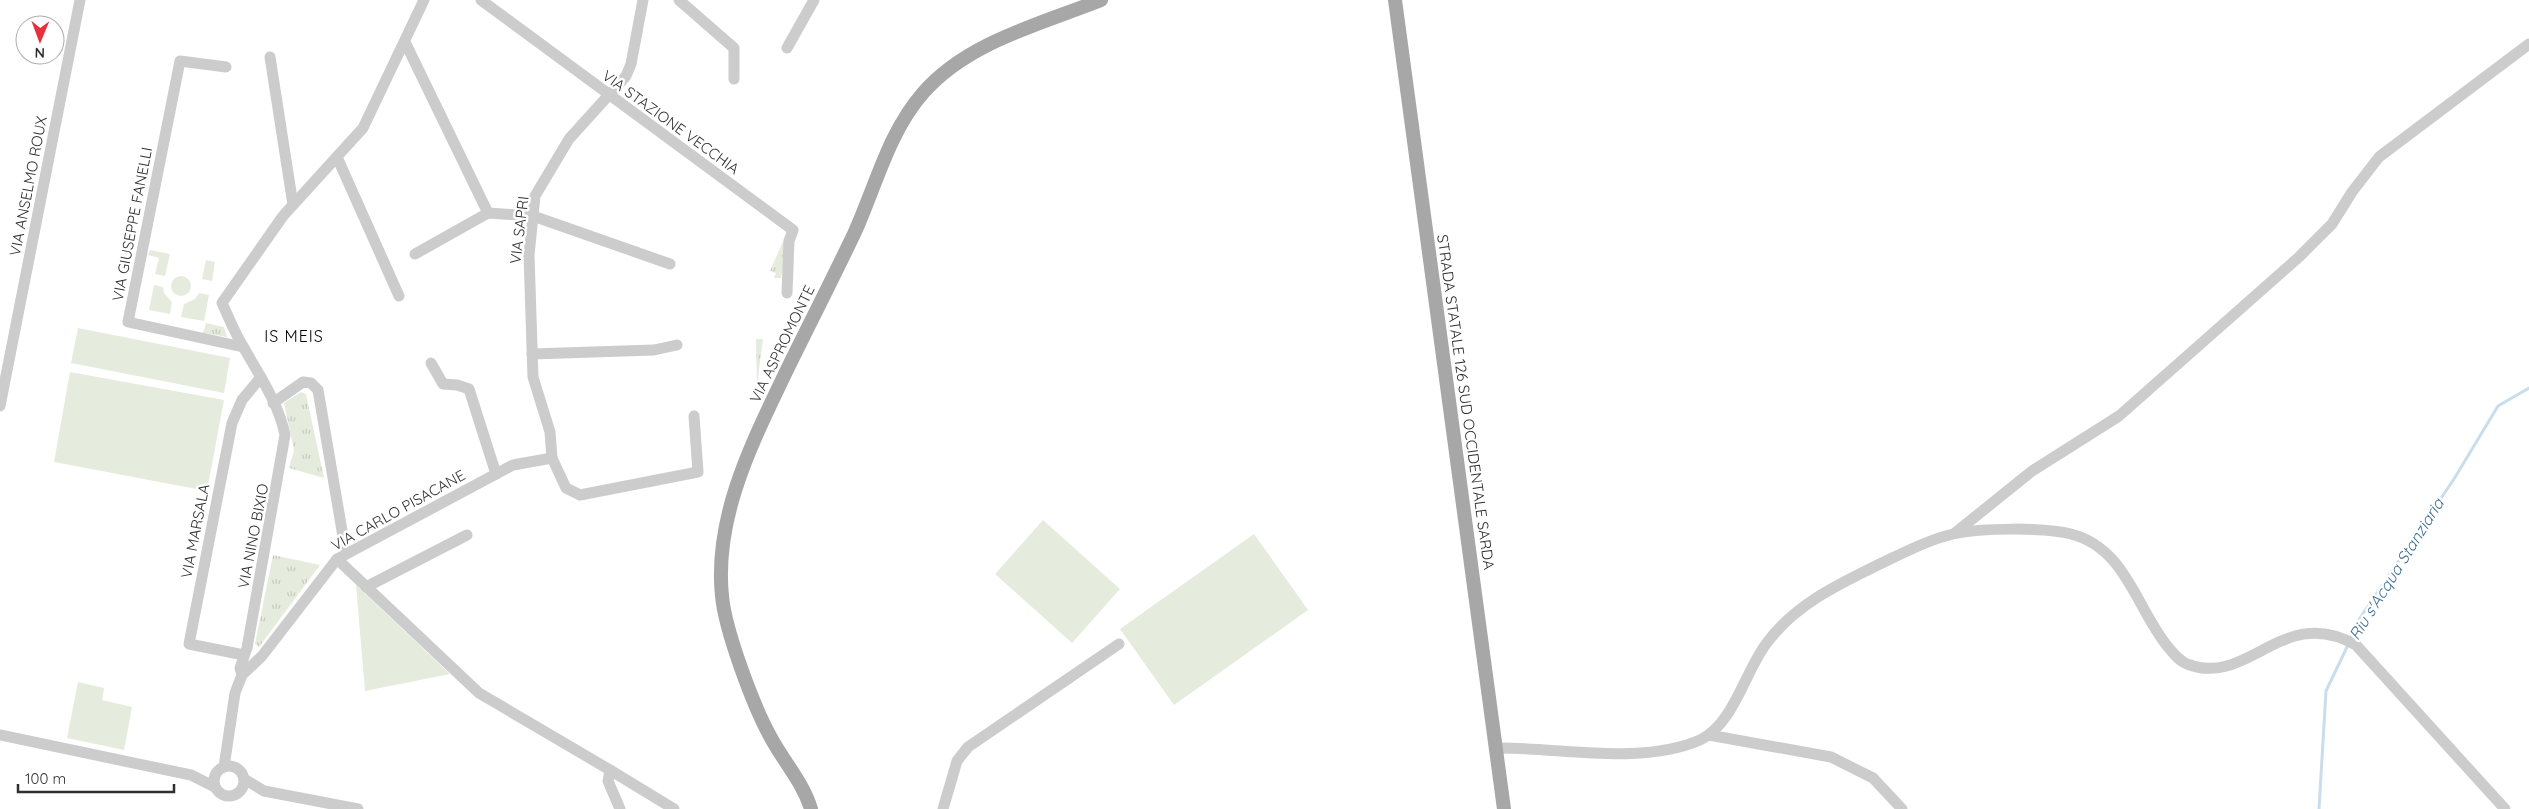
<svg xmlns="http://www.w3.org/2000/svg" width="2529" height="809" font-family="Quicksand,sans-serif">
  <defs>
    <pattern id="grass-tufts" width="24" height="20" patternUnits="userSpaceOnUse" patternTransform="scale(1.25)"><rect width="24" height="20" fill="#e5ecdd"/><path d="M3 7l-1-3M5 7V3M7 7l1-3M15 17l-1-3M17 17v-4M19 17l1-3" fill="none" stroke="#c5cbbe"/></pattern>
  </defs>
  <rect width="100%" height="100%" fill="#fff"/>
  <g fill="url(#grass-tufts)">
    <path d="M785,237L788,240L781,278H774L776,273L770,271Z"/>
    <path d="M206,323L224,327L227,337L203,333Z"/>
    <path d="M756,339H763L757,385Z"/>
    <path d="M301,392L306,394L324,478L289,468L294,450L284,403Z"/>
    <path d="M273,555L320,565L259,647L255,644Z"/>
  </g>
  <g fill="#e5ecdd">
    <path d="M150,250L170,254L165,276L155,274L159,258L148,255Z"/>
    <path d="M206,260L215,262L212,281L202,279Z"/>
    <circle cx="181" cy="286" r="10"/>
    <path d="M154,285L163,287L164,293L172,302L170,314L149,310Z"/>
    <path d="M199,293L209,295L204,321L181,317L184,304L195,299Z"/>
    <path d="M78,328L230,358L224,393L71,363Z"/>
    <path d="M70,372L224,400L207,491L54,462Z"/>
    <path d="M1043,520L1120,589L1072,643L995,574Z"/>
    <path d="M1254,534L1308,610L1174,705L1120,629Z"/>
    <path d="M356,585L450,674L365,691Z"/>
    <path d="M78,682L104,688L102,700L132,707L124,750L67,738Z"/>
  </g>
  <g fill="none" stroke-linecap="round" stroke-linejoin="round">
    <g stroke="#c9ddec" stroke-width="3">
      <path d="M2350,639L2360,618L2454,479L2498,406L2529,388"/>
      <path d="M2319,809L2326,691L2348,645"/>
    </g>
    <g stroke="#ccc" stroke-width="11">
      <path d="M481,0L793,230L789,241L787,293"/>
      <path d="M679,0L734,48V79"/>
      <path d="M405,42L488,213"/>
      <path d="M787,48L814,0"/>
      <path d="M270,57L293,205"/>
      <path d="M226,67L180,61L128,322L243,347"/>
      <path d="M337,157L399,296"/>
      <path d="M415,254L488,213L533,216L670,264"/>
      <path d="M532,354L654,350L677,345"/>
      <path d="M431,363L443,384L457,385L469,389L496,474"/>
      <path d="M273,403L303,382L311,383L318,390L346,554"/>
      <path d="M0,406L80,0"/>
      <path d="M552,458L566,488L580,495L698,472L694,416"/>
      <path d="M1955,533L2032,471L2119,416L2299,257L2332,224L2352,192L2379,157L2529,44"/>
      <path d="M337,559L479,693L610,770L608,781L620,809"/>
      <path d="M366,587L467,535"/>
      <path d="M244,655L189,644L232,423L242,400L261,377"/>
      <path d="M242,675L240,668L247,648L285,435C279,404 259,375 244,348C235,334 229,318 222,303L283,216L363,128L424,0"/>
      <path d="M0,735L191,775L215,787"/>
      <path d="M1709,735L1831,757L1873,778L1902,809"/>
      <path d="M1496,748C1559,747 1640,766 1700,740C1733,725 1745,672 1766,644C1795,604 1839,584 1882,563C1905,552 1928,540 1953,534C1980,528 2045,527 2071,534C2126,548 2136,608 2168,647C2174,654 2178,660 2187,664C2249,688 2282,603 2356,645L2505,809"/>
      <circle cx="229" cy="781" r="15"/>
      <path d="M224,767L235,693L242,675L262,656L337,559L513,465L552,458L550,432L533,377L529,255L535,196L569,139L626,76L631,64L643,0"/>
      <path d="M610,770L674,809"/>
      <path d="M244,779L264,791L358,809"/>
      <path d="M943,809L957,761L968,747L1119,644"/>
    </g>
    <g stroke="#a7a7a7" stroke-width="14">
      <path d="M1395,0L1504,809"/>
      <path d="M811,809C803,782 783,761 770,736C753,705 725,630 722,596C714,518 751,445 784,376C807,329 831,282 854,234C876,186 888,133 923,93C967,42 1041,24 1101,0"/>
    </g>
  </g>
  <g text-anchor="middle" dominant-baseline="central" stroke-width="5" stroke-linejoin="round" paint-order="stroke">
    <g font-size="15" fill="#2f2f2f" stroke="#fff">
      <text transform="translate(671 122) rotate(36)">VIA STAZIONE VECCHIA</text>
      <text transform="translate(28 186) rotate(-79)">VIA ANSELMO ROUX</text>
      <text transform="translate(132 224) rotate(-79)">VIA GIUSEPPE FANELLI</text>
      <text transform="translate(519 230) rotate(-83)">VIA SAPRI</text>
      <text transform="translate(782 344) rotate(-64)">VIA ASPROMONTE</text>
      <text transform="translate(1466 402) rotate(82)">STRADA STATALE 126 SUD OCCIDENTALE SARDA</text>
      <text transform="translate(398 510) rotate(-29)">VIA CARLO PISACANE</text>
      <text transform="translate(195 531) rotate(-79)">VIA MARSALA</text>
      <text transform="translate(253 536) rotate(-79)">VIA NINO BIXIO</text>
    </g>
    <g font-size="16" letter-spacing="1" fill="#000" stroke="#fff">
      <text x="294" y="336">IS MEIS</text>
    </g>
    <g font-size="16" font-style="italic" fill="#3c6e92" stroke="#fff">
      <text transform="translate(2396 569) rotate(-58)">Riu s'Acqua Stanziaria</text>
    </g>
  </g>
  <g transform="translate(40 40) rotate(181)"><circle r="24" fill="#ffffff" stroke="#acacac"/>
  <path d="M0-4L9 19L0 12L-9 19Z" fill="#e6313a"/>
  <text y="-8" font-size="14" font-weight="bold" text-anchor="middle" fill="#2f2f2f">N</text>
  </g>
  <path d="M18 784v8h156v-8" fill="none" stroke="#2f2f2f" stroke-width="2.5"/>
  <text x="25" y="784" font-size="15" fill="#2f2f2f" stroke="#ffffff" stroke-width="4" paint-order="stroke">100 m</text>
</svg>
